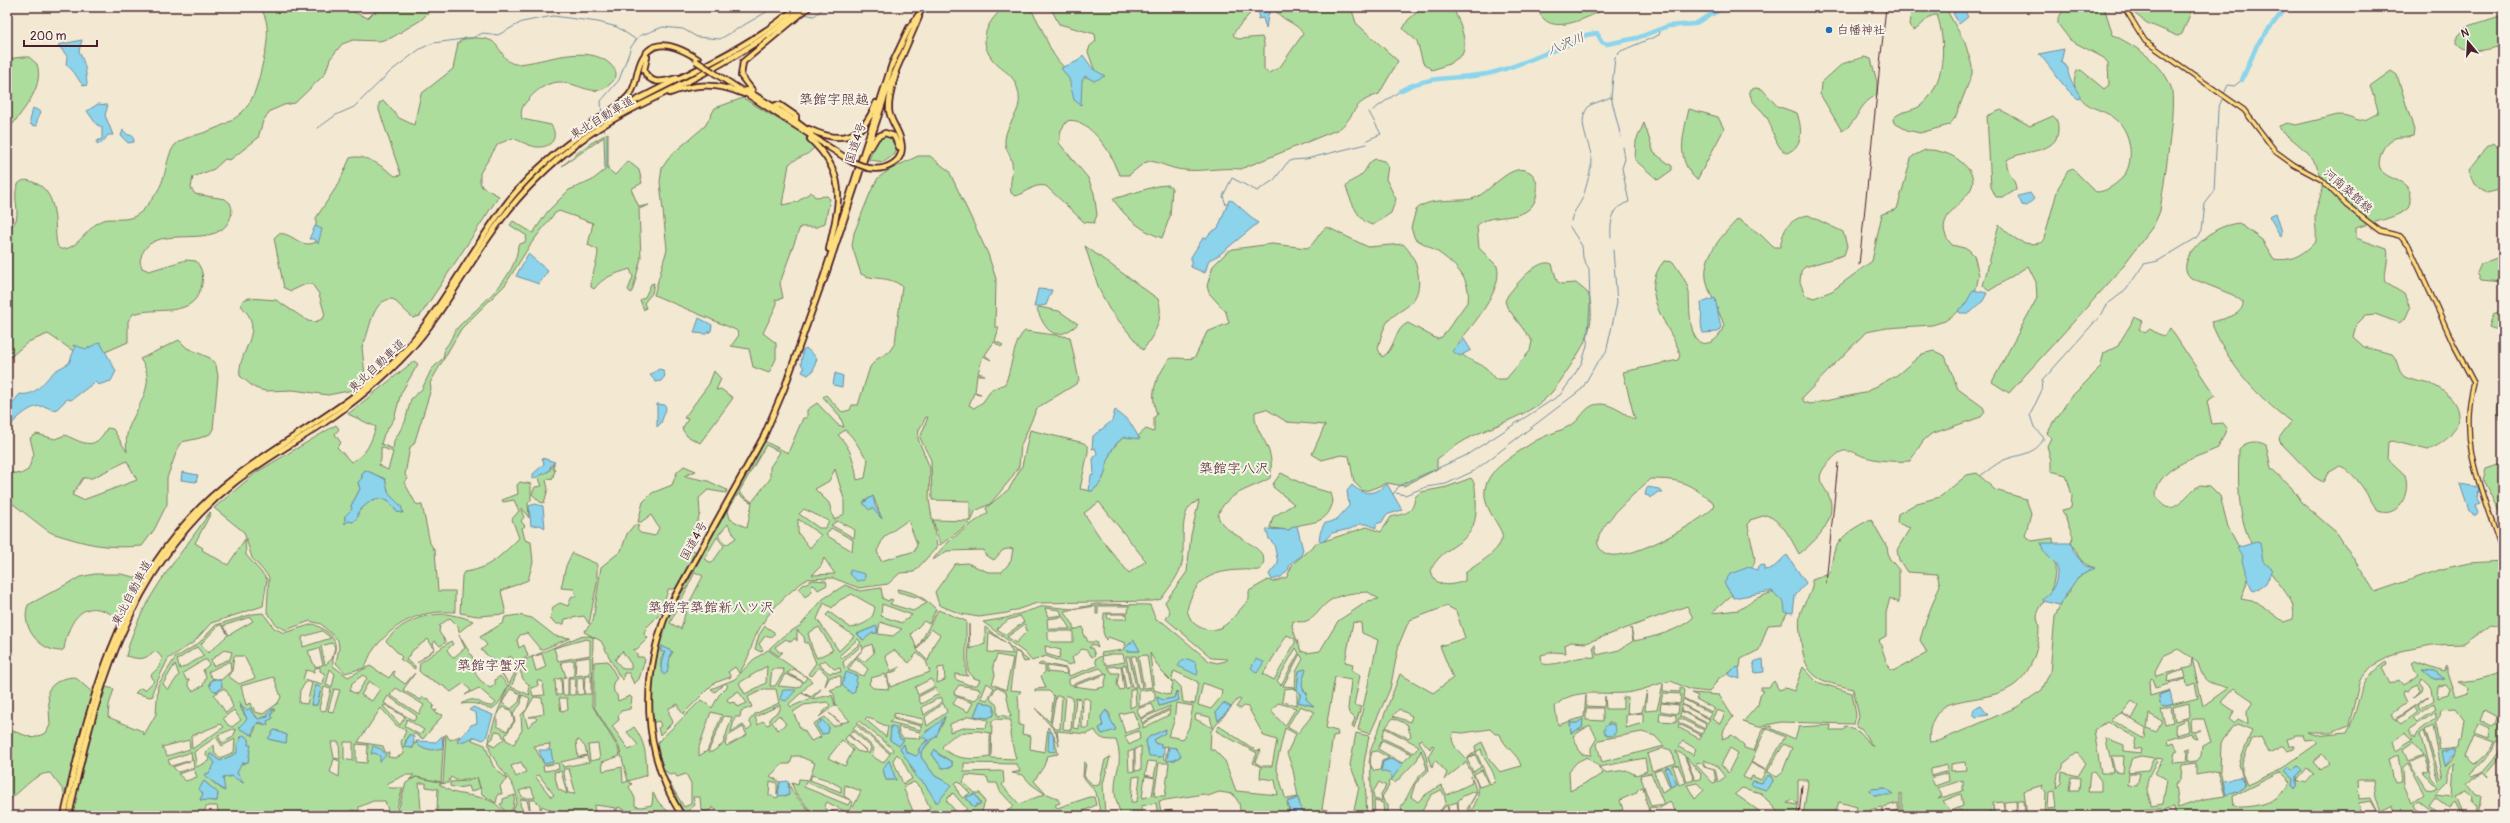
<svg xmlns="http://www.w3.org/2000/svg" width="2510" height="823" font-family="Pangolin,'Klee One',sans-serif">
  <rect width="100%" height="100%" fill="#f3e9d2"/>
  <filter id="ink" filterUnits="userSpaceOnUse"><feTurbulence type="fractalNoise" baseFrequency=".025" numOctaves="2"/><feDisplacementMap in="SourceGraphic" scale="8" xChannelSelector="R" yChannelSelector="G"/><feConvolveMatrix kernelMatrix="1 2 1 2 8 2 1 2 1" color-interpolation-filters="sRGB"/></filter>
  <g filter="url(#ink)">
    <g fill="#addd9d" stroke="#7c7e64" fill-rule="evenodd">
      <path d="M259,7H341L368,18L379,7H434L421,20L391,38L379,41L353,40L342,44L330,59L325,74L295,103L284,105L270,111L263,121L258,138L230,160L225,159L214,169L193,177L191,188L195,194L225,199L230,203C233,209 232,215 229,221C213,253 147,218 140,261L142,268L149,271L186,260L196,261C203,270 204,277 201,288C192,319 157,306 133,314L128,321V342L103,353L81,356L48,334L28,342L7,360V229C27,220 9,197 19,183C23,179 28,180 33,182C65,193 50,243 60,249C75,251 85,232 96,224C109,213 125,226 141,212C149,204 160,190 163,179C167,168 167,155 175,145C182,138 194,136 203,133C253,116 254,100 265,53C268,40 270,18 259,7Z"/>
      <path d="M1005,7H1029C1051,36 1047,71 1090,78L1096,74L1088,52L1090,46L1096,41L1095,34L1059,24L1050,7H1255C1250,15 1234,30 1233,35L1238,39L1262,37L1264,43V70L1269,73L1280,67L1303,34C1298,22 1279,21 1274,7H1351L1356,23L1398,61L1379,94C1349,104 1358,114 1339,129L1241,169C1221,167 1202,172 1184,170C1171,169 1162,163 1150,161L1144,163L1129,175H1120C1115,169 1114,161 1110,154C1103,142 1083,116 1067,121L1061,130L1059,143L1088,178L1094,193L1097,215L1094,223L1084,222L1046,186C1032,183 1027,194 1015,196L1011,193C1009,183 1014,173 1012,163C1011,155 1004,148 1005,140C1006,123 1022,113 1019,95C1015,72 1003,73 992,59C977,39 988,20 1005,7Z"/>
      <path d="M1423,7H1453C1458,20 1469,41 1462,55L1449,64L1432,70L1423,63L1417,41L1403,29L1408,20Z"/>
      <path d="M1536,7H1611C1596,12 1561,34 1545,20C1541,17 1538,11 1536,7Z"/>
      <path d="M1912,7H1945L1965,43L1972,66V74L1955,118L1949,125L1920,133L1907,130L1894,123L1893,119C1900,110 1912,112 1920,106C1945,88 1947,42 1937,15C1926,14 1923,28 1913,30L1909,25Z"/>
      <path d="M2066,7H2104L2113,35C2135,46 2162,62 2171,87C2177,104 2163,188 2160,211L2154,225L2116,275L2009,393L1992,382L2037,298L2036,282L2028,266L1989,291L1983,286L1999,224C2012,238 2024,248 2043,242L2058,188L2068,171L2073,169L2096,192C2106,192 2115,185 2122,178C2135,164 2132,135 2118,121C2105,108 2086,111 2077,92C2073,85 2074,78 2077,71L2081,70L2104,89L2109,85L2108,63L2104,58L2070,40L2058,24V18Z"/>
      <path d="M2134,7H2193L2182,34L2178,36L2147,23L2135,14Z"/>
      <path d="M2503,15V46C2489,48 2468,57 2457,43V36L2466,27Z"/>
      <path d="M465,38C473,38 484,37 492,41C502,48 504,65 518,64C545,62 587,43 610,64C613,67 616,70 616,74C616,79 613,81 610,84C595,100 576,81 558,82C546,83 535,91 528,100C522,106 520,111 522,119L551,125C559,137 552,148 537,147C529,146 520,141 513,138L498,144L480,173V182L482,187L499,196L420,316L413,318L393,299C370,299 371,332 362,347L365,376L358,389L328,395L293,390L265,391L255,388L240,376C237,356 258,338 250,318C248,313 244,310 241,305L243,300L249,298L276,300L308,321L315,322L322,319L325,315L319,294L312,284H306L291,291L284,288L274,238L278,234C292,231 300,250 316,242V218L339,183L350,158C365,153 383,167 395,176L401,175L379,110V103L384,101L399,118L414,125L421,94L453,69L458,43Z"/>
      <path d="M23,57H29L37,64C45,89 20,113 7,132V59Z"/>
      <path d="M1864,57L1871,59L1877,82V95C1857,104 1859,122 1842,131L1820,94L1821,83L1842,64Z"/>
      <path d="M2391,71L2397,75L2414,130L2413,136C2407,138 2400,136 2395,138C2388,141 2383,147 2381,154C2370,184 2411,173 2411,198C2411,200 2411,204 2410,206C2402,217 2369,223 2356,228V238L2387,249C2390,260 2383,272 2386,283L2404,294L2410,308L2405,319L2399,323L2375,314L2366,315L2356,325L2353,337L2364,347L2392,354C2399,361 2397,372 2405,377C2414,382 2425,381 2435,386C2470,405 2463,436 2428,450L2392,441L2388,442L2387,458L2405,475C2411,493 2399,519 2378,511C2367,496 2358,474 2340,466L2328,473L2323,482L2314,477L2280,442L2279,438L2291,422C2255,395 2228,364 2211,322C2222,319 2244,316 2243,302L2233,295L2191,278C2174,263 2202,239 2216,230C2223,226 2231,224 2239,223L2262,240L2274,259C2292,262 2304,254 2316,241C2317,232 2315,225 2315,217C2315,207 2322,197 2322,187C2323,161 2297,143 2279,129V126L2288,123L2296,125L2338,115C2358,115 2356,128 2377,113L2378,109L2370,86Z"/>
      <path d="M1755,88L1762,89L1777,106L1797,113C1802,128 1804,146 1787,153C1775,149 1773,126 1766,116C1761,108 1748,101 1750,90Z"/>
      <path d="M743,98L791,127L809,134L816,142C813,156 798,156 789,164L782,205L797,202L811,192L815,197L827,196L830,199L825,223L817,227H800L780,283L783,298L775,300L777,304L763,333L776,343V359L769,373L753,367L749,349L731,346L739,335L736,330L654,295L667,249L660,182L662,168L671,155L705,126L715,108Z"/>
      <path d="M1689,109L1718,117L1724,129L1697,180C1675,160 1683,136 1689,109Z"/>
      <path d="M2001,110L2030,126L2053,116C2058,120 2058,124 2058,130C2058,155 2021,149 2007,160C2005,172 2016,178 2016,190L2004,197H1996L1991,187L1987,116Z"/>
      <path d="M1644,123L1654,153L1672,166V170L1658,180L1635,160L1636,141Z"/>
      <path d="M608,133V169L615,175L628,161L639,170L642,183L631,189L639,207L649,205L639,209L641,258L633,289L631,293L628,290L633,277L630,269C615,274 604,276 594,289L591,287C591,274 598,263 598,250L588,245L593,223L559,211L554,214L530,245L505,285L461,329L430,383L431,389L414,444L410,447L405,475L408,479L404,482L416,504L422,505L430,543L435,551L438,591H455V612C420,610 396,621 374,649C369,655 368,662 364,668L345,673L336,663L339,648L338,640L321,624L310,621L286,630L276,625L267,611L269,577L252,558L244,532L214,508L257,472L336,425L339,429L335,434L341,443L337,447L351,462C367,455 371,442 376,427L348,414L414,361L418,364L401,393L394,419L384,434L381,444L393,449L394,441L405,422L411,399L422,389L431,370L443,358L445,348C451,342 452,334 458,327C480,305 517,278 518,245L525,242L527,236L510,225L513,221L533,233L548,211L569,190L591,181L605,170L604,137L562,166L586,146ZM381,447L393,452L388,470L378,465L381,460ZM365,470L385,479L389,494L401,506L402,513L397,512L388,500C374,495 368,503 358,512V517L353,522L348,521L345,524V516L352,509L351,506L360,489L358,482L362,478V474Z"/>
      <path d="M885,135L893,137L897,145L895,154L884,162L869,160L876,140Z"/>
      <path d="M2494,143L2503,153V189L2487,193L2475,184L2469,170L2487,147Z"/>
      <path d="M1925,150C1936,149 1952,154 1960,161C2004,197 1919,207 1952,245L1968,249L1974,255L1979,275L1975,293L1959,311L1945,321L1932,325L1887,328L1866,332L1802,398L1804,402L1810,404L1864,393L1897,375L1922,354L1934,351L1945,356L1958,389L1983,407L1985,412L1981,417L1931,434L1923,441L1910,461C1894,462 1880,461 1865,457C1859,455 1853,451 1847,451C1841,450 1836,455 1832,459C1806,484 1831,484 1831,507C1831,527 1813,543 1799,554C1791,539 1783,521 1766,515L1750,520L1748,525C1754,565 1767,562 1726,586L1732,595L1712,613L1739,610L1757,598L1778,590L1789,610L1781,624L1768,625L1759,650L1741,659L1740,667L1719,678L1709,692L1691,690L1671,681C1658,683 1645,690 1632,692C1608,697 1572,685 1555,707L1558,725L1584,717L1586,695V706L1604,707L1605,696L1606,709H1623V697H1628L1627,714L1642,712L1647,691L1645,711L1657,710L1663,684V691L1680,692V687L1684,690L1683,698L1712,712L1715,709L1696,699L1698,696L1691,693L1719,695L1733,717L1724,729L1722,739L1732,735L1744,745V748L1754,751L1763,728L1772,726V729L1795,739L1799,727L1831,725L1830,730H1844L1845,726L1859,732L1873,747L1862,730L1856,727L1859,716L1853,689C1820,681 1805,679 1801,641C1800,631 1798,621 1801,611C1805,600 1814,591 1812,580L1829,574C1832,566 1832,556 1835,549C1843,533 1856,527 1871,519L1887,547L1889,558L1899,570V603L1890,598L1886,613V636L1879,640L1889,669L1894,671L1927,653L1920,640L1926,620L1940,585L1937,574L1907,572L1899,560L1897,550L1910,528L1897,523L1898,514L1917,503L1940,497L1967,475L1977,473L1995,490L2026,499L2031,513L2025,536L2032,541L2053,538C2055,556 2058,575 2050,592C2046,599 2038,609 2037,616C2037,620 2039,624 2039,628C2039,648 2032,670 2017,683C1996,700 1970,696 1947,705C1935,711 1927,729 1930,742L1939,741L2017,707L2042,690L2050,672L2055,617L2062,600L2069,593L2071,586L2078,577L2095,568C2078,563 2079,555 2071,543L2073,537L2062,510L2071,508L2072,495L2066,475L2051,471V460L2047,446L2051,438L2047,433L2070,398L2100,368L2104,353L2118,346C2123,335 2130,328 2134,317L2143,321L2139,329L2145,333L2150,329L2158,334L2165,336L2170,328L2215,396L2207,401L2212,424L2223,423L2227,428L2218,448C2196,458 2156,467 2156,496C2173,525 2185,492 2200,485L2210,486L2220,496L2228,527L2247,562L2248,580L2241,599L2257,602L2284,622L2293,619C2294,613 2294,607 2291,601C2280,581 2261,565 2251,543C2237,515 2238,480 2239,449C2246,441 2257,440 2266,445L2271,468L2291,487L2301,502L2337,533L2375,592L2442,569L2469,563L2503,561V628L2490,626L2464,644L2432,645L2400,651L2372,666L2360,680L2349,725L2331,732H2307L2316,735L2347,732C2363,703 2354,682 2386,662L2387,665L2382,668L2390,684L2399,680L2403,685L2419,675L2412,663L2415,661L2444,671L2447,666V673L2455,697L2468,693L2469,688L2458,682L2476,680L2500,673L2503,679V749L2502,744L2496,742L2492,751L2470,774L2473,776L2483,771L2502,749L2503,754L2487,773L2488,777L2483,772L2467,783L2476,795L2481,796L2478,816H2476L2477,806L2472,803L2473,798L2467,791L2456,796L2463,813L2470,816H2462L2455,802L2449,808L2435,797L2429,805L2442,816H2439L2419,801L2414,806L2416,809L2431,816H2397L2391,806L2381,811L2376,798L2374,780H2358L2359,799L2371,798L2380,816L2371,801L2359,803L2363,816H2176L2174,807L2166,809V816H2162L2161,809H2145L2138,813V816H2045L2046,793L2042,789L2043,785L2024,791L2027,816H2025L2024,801H2017V816L2016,801L2004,802L2005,816L2003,802L1993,803L1994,816H1991V811L1980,816H1973L1972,814L1965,812L1967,816H1962L1961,810L1952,813L1953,816H1902V794L1900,793V816L1897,814L1893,816H1877L1884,814L1881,807L1870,810L1871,816L1868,812L1855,816L1857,807L1839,802L1835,813L1853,816L1834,814L1831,816L1832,813L1828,812L1827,816H1803L1808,783L1807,780H1798V804L1793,800L1787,803L1798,805L1797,816L1780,815L1761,793L1742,788L1735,794L1766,816H1674L1676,812L1670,802L1660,808L1650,807L1649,812L1643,787L1638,789L1636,793L1620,800L1623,810L1593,816H1472C1471,807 1477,803 1478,795C1481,784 1470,772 1466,762L1444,780L1447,773L1436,761H1434L1432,768L1428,757L1434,746L1432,745L1430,749L1421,739L1419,741L1425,752L1429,770L1415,784L1411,797L1418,802L1425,795L1441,785L1447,795L1472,783L1471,776L1477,792L1470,805V816L1467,809L1476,794L1475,791L1463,796L1458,801L1459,816L1457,802L1448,805L1449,816L1447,805L1436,816L1446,803L1444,794L1441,790L1431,795L1421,813L1427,816L1419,814L1414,816L1402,811L1401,807C1412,791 1411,782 1427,769L1421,750L1417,760L1395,783L1391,780L1388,782L1389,786L1382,797L1385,803L1388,805V812L1390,816H1384L1383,803L1374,801L1375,815L1372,816L1370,752L1400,674L1433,693L1453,678L1440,646L1465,638L1456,611L1447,606L1410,620L1408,623L1399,644L1390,689L1370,734L1358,730L1378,640L1362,633L1361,623L1353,622L1345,662L1353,664L1352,671L1360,675L1354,705L1361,707L1354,728L1352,727L1355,718L1349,713L1348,709L1351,680L1335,677L1326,728L1337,731L1338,735L1333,736L1322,809L1353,815L1359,787L1350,765L1356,733L1369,736L1364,763L1367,816H1303L1298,798L1287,802L1290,816H1241L1239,803L1233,794L1219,792L1208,796L1204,794L1159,801L1161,812L1173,810L1172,816L1169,811L1163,816H1158L1156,803L1141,806L1143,816H1140L1139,813L1121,816C1119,808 1114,796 1115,789C1115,768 1124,764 1116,740C1106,740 1099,740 1095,730L1087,734L1057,731L1059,745L1056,732L1035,708L1050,722L1054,696L1049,691H1035V689L1046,688L1041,676L1045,672V666L1038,665L1041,663L1066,668L1069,676L1097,666L1095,659L1102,656L1101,653L1123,650L1126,643L1108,637L1106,640L1103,632L1104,613H1128L1129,606H1098V614H1096V606L1064,611L1073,624V630L1083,627L1084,637H1086L1088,642H1096L1098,648L1092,644L1089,648H1092L1095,655L1092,657L1086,650L1082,649L1072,658L1074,663L1069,665L1046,656L1032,661L1025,653L983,622L1006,618L1044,606L1072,609L1096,604L1150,605L1156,620L1164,623L1209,661L1217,663L1226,661L1228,659L1212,658L1166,619L1170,612L1165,602L1187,572L1191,535L1199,501C1176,507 1186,545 1182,563C1179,576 1169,588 1161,599L1153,601L1037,603L1007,613L979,617L961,614L939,605L935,592L955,564L967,563L988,572H1002L1011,561L1013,548L1003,550L994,560L985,555L984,550L947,551L933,560C943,543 971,524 988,513L986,508L1009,489L1022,466L1030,430L1084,443L1088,447V452L1080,489L1092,491C1114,475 1098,457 1124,437L1139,438L1138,436L1146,429L1154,432V417L1157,415C1149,390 1156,380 1169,359C1177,356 1188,361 1195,357L1207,332L1229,323L1226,312L1209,293L1207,286L1213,266L1227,252L1233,249L1272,244L1307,248C1316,244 1318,232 1327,227L1368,247L1403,244C1417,257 1426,287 1411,303C1404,310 1395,313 1389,320C1383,327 1380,340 1378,349L1382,357C1395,351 1394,328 1408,323L1437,339L1442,337L1468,301C1473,271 1437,250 1415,239L1411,228L1416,210C1428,197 1454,202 1471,199C1489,196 1511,158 1531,173C1536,177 1538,186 1537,192C1533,228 1490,209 1477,226L1479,248L1497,266C1504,289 1472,326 1458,343C1458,360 1477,360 1487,369C1490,372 1492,376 1495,379H1506L1530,351L1532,341L1507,307L1505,301L1508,295C1516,285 1538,257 1552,264L1557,281L1561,284L1576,283L1588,293C1595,314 1590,335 1578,354C1570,366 1562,380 1552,392C1531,416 1495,424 1467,439C1457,445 1446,452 1437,459V469L1404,486L1387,483L1369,490L1363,491L1354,482L1349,456L1341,455L1322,460L1312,454L1325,425L1287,422L1266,409L1255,412C1253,436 1277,443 1270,478C1252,489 1224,493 1218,516C1225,539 1278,546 1260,570C1253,571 1248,569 1241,570C1212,571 1194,579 1187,610C1190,620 1194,626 1205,629C1226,634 1235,613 1249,600V591L1268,580L1273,582L1287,577L1292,565L1315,544L1367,527L1381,532L1391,517C1406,513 1413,514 1415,497L1421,492L1447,487L1471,478C1476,484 1475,491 1476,499C1479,549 1449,537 1431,569C1434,589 1450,586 1465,581V573C1477,564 1497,554 1502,539C1506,526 1471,503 1491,475C1498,465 1525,447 1537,440C1548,434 1562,431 1573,424C1583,417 1586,403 1602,404C1613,405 1625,414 1635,420L1623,372L1678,360L1680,355L1678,348C1665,320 1639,291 1664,261L1673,262C1679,271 1687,281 1689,292C1690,302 1687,349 1708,343C1717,341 1721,333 1724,325C1719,310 1708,293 1706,278C1703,254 1723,235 1738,219L1761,235L1773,247H1780C1784,228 1788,220 1808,215L1843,232L1847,246L1844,255L1805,267L1801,271L1800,282L1805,295L1814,298L1832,291L1872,261L1882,214L1897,209L1911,159L1913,156ZM1650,479C1682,479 1688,483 1713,502L1714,507C1701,522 1620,568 1603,552C1599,548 1597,545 1598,539C1603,520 1636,493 1650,479ZM1099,502L1146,561L1129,573L1101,539L1084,513ZM1368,592L1379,599L1368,601L1338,621L1320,651L1307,653L1301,651L1292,627L1293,621C1315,626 1316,609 1331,600C1343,593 1355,593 1368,592ZM1687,606L1693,618C1678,631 1654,637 1634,641L1631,628L1633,641L1619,650L1597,655L1595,645L1593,646L1595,658C1578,653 1560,667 1542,664L1541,655L1553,652L1566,653L1565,645L1571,642L1586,643ZM1045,608L1060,610L1062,615L1048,617ZM1107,614H1127L1126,619H1108ZM1020,616L1024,622L1006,635L997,629L1008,620ZM1063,617L1070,629H1048L1047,619ZM1025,624L1027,631L1016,643L1007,637ZM1048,631H1073V642H1051L1048,639ZM1287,635L1295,639V643L1274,680L1263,674ZM1134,640L1140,651H1126L1125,648ZM1045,646L1061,650L1059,658L1046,654ZM1296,648L1299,653L1281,685L1277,681ZM2178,649L2192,658L2191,667L2156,676L2155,671L2163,656ZM1150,653L1161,671L1173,683L1170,695L1154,690ZM1112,654H1123L1125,662L1107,665L1103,662L1102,656ZM1300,654L1303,659L1296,672L1295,687L1283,686ZM1147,655L1152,687L1144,688L1138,656ZM1126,656H1129L1136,687H1132ZM1131,656H1136L1142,688H1138ZM2192,658L2198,663C2205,686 2208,681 2228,688L2203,706ZM1122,665H1126L1130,686L1126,689ZM1047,666L1066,669L1067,674L1047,672ZM1121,666L1124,689L1120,690L1117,684L1119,673H1112L1107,667ZM1100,668L1105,673L1071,685L1069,683V679ZM1305,669L1306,670C1304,676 1298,688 1307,693L1306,699L1313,706L1298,702L1301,694L1297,690L1299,671ZM2184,670L2186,678L2167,682L2168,675ZM2423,670L2435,671L2444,679H2434ZM1174,671L1198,682L1195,704L1183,702L1181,687L1172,678ZM1107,674L1104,687L1095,689L1073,686ZM2152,678L2155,688L2186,679L2187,686L2195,683L2198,698L2163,707L2160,704L2159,695L2170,690L2150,696L2149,680ZM2422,678L2432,688L2434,700L2419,710L2417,706L2429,696L2395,719L2391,714L2406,703L2402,695L2403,691L2407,692L2412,686L2417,684L2420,691L2412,699L2422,691L2423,687L2419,682ZM1203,683L1222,690L1221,697L1211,709L1198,705ZM2446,685L2450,690L2448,695L2438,698L2439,686ZM1135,688L1136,705L1130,708V690ZM1293,688L1297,692V705L1282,702L1284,689ZM2234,688L2253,701L2247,712L2248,724L2238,719L2234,723L2230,720L2234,711L2221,702ZM1151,689L1155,693V700L1139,707V691ZM1176,691L1179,700L1159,706L1157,697L1163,700L1174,698ZM1663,693L1681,694L1680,704L1661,702ZM1066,695L1073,698L1071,730L1063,729ZM1056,696H1062L1060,729H1055L1051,725ZM1076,698L1081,699L1079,729L1073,728ZM1086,698L1091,701L1089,728H1082L1083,699ZM1238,699L1241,700L1236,707L1241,709L1244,706L1248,707L1264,736L1277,740L1272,766H1261L1255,762L1261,750L1257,751L1219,726L1216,731L1257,753L1253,763L1261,767L1260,778L1275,780L1278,795L1236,791L1225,761L1214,750H1210L1211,731ZM1683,699L1712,714L1709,718L1682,704ZM2132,701L2139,706L2132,719L2122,713ZM1176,703L1193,706L1189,727L1183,739L1168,736L1174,722ZM1224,703L1231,707L1218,720L1216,712ZM1278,703L1296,708L1285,726L1271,711ZM1661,703L1679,705L1678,714L1660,711ZM2189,703L2190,717L2175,721L2173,707ZM2434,703L2436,709L2417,722L2413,718ZM1152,704L1155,711L1140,718L1137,709ZM1682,705L1709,719H1710L1707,723L1681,710ZM1170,706V708L1142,723L1141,719ZM1300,706L1315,712L1298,733L1287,727ZM2171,707L2173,722L2165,724L2161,710ZM2414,707L2417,712L2401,724L2396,720ZM1586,708H1603V721L1586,720ZM2456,708L2464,719L2461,740H2458L2457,748L2440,750L2435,724L2440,715L2441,709ZM1399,709L1412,716L1410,722L1393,716ZM1106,710L1110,714V721L1116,729L1102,734L1099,729L1103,726L1101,717ZM1170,710L1169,715L1143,728V724ZM1717,710L1725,713L1720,724L1712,719ZM2484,710L2497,717L2495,725L2492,727L2480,721ZM1133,711L1140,728L1125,733L1119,714ZM1681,711L1706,724L1705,729L1680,716ZM2436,712V718L2418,732L2415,738L2409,730ZM1643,713V723L1626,728V715ZM1660,713L1676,715V722L1659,721ZM2121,713L2146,728L2145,739L2110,719ZM1196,714L1210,717L1213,728L1195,719ZM2149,714L2162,721L2156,732L2147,728ZM1393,718L1407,724L1411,736L1408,738L1386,727ZM1679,718L1704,730L1702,734L1678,722ZM2187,719L2189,731L2177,735L2175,725ZM2194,719H2204L2211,742L2202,746L2201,756L2197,761L2189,762V748L2186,749L2188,752L2187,762L2173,763L2175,752L2178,751L2174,743L2169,745L2168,740L2191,733L2193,738L2197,739L2194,733L2201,730L2191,731L2190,721ZM1583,720L1581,723L1583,724L1582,728L1571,733L1570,723H1577ZM2107,721L2136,738L2134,748L2141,749L2140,753L2124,751V745L2106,738C2107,751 2112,760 2113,773H2101L2094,730ZM1608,723H1614V735L1607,736L1605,733ZM1679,724L1701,735L1700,739L1678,727ZM2237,724L2252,730L2239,764L2245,786L2237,792L2235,791L2226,795L2220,770L2221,743L2232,727ZM2479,724L2490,729L2489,739L2475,734ZM1590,725L1597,738L1591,748V755L1581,754L1573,736ZM2433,726L2443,778L2441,779L2425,730ZM1285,728L1296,734L1287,753L1293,770L1298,797L1287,799L1285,797L1276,766ZM1385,728L1419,746L1414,753L1382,738ZM1766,728L1785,737L1766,770L1751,762ZM1166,729L1165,733L1154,740L1155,744H1161L1160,747L1168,746L1165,760L1163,758L1164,753L1160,757L1149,755L1146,741L1149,737ZM1490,729L1495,734H1500C1504,748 1518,753 1521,766L1500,772L1490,760L1482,742L1475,746L1476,751L1466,759C1459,751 1449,744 1453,732L1463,733ZM1139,731L1140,739L1129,745L1125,736ZM2424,731L2439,781L2437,783L2432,777L2420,734ZM1642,732L1655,736L1664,746L1602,762L1597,745L1599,740ZM2405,733L2413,740L2396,751L2393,741ZM2295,735H2303L2305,741L2314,740L2318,743L2278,771L2247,785L2242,773V763L2252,739L2261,737L2269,753L2283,746L2287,751L2294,749L2295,746H2289L2287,739ZM2474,736L2494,743L2490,750L2474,765L2465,757ZM1382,740L1412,754L1402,763L1378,749ZM1683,741L1696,749L1693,755L1679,747ZM2413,743L2423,755L2408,761L2403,750ZM1784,744L1792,748L1782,773L1777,777L1767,772ZM1141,746V770L1135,771V749ZM1169,748H1176L1181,756L1175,760L1167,761ZM1664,748L1671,750L1676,763L1652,771L1647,754ZM1730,748L1738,753L1728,773L1721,765ZM1481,749C1483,761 1495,769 1495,782L1490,784L1476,752ZM1134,750V771L1129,772L1128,752ZM2454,750L2453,758L2446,765L2442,752ZM1377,751L1389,758L1382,761L1380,770L1374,771L1369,762L1372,752ZM1676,751L1684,755L1694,780L1687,782ZM2077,753L2086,763L2078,776L2062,772L2061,783L2056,788L2058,774L2063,768V764ZM1475,754L1481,767L1473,772L1467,759ZM2322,754L2329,763L2320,770L2313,762ZM2398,755L2402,781L2395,782L2392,777L2388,759ZM2111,756H2124L2123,773L2115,772ZM2141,756L2154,758L2148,770L2128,772L2133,758ZM2424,756L2429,771L2423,773L2438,788L2434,790L2426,789L2409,763ZM1587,757L1597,764L1603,774L1570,791L1569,771L1577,762ZM1686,757L1701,774L1700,779L1695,780ZM1645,758L1647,771L1636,775L1626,770L1605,773L1599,767ZM2156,758L2163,759L2154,773L2167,779L2163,804L2151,806C2151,798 2147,795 2147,788C2146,779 2152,769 2157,762ZM1390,759L1402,764L1392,779L1391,774L1381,770L1383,762ZM1704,760L1716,765L1725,777L1718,782L1715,769L1704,766ZM1148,761L1157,762L1154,777L1145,775ZM1965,762L1966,770L1951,771V764ZM1159,763H1169L1165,796H1154ZM1702,763L1704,767L1714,770L1716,782L1713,783L1695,764ZM1751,763L1766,771L1761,780L1752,776L1750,780L1743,777ZM2196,763V775L2218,771L2225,796L2204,799L2178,808L2175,784L2181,779L2182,765ZM2454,763L2452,797L2435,795L2449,781V768ZM2408,764L2424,794L2412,804L2404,785L2403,768ZM1678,765L1686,783L1679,785L1673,766ZM1947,765L1948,771L1931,776V769ZM2298,766L2302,770L2297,776V786L2295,789L2293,786L2294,779L2285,771L2289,767L2293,770ZM1669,767L1677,784L1671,787L1665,769ZM2307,768L2314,774L2306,783L2297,780ZM1662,769L1670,788L1662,792L1654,772ZM1482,770L1488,784L1479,787L1474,774ZM2094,771L2101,781V791H2088L2090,773ZM2281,772L2291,782C2279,802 2257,808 2234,807L2233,796ZM1651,773L1664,804L1651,806L1640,775ZM1948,773L1949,781L1935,786L1931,778ZM2129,773H2140L2137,786L2128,785ZM1140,776L1137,802H1131L1133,777ZM1145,776L1155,778L1152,796L1142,798ZM1767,776H1771L1773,781L1766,790L1752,785L1753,781L1762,783ZM2071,777L2080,778L2079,790H2069ZM1963,780V791L1938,799L1942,796L1938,788ZM1379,782L1386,786L1381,794L1382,801L1374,799L1373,792ZM1697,783L1704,790L1695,799L1687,785ZM1885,788L1893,794L1874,795L1870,791L1871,789ZM2055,791L2057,808L2048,809L2049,792ZM1961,794L1963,806L1951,811L1943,801ZM1898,803V810L1885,814L1883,807Z"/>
      <path d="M918,156H930L949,171L988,254L996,279L995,327H999L995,341L1003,345L1001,347L994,342L985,355L991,360L983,356L978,373L985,375H977L975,392L981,394L974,393L969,405L974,408L983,402L992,389L1005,384C1011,371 1014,339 1025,331L1070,337L1079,380L1076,384L1037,408L1021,445L1019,466L1010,480L990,504L975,511L972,520L966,526L940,545L933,520L970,521V501L932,500L931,460L920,438L928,417H926L919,430L918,439L930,468L929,500L937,547L914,572L900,573L888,584L859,588L833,578L807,579C787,593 768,611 757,633C749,649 751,657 739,673L735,667L728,672L731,677L714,683L683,714L678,707V704L669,708V713L673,722L660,735L658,728L661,726L659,721L652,723C650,689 655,654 666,622L764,441L788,453L803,418H807V410L817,403L838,425L844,427L840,416L823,397L826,395L842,412L850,410L852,405H858L870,367L877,359L889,352L895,343L902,286C887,275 874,281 861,274L852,246L854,233L871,191L878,178L889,170ZM845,430C856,438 861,454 868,459L865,478L857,480C854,462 852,449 838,435ZM766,445L780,452L770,467V479L752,502L739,492ZM835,469L844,499V514L834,520L829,503L815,489L829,481ZM738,494L752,503L747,528L730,519L728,511ZM873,496L882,519L872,507L869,509L863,502ZM804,509L829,521L825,528H819L799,514ZM798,519L821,535L810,548L798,533ZM908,520L917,544L915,551L881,561L877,551L884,537ZM837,521L855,530L854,538L831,525ZM728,524L736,538L726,545L718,535ZM831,528L853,540L852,551L826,535ZM717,537L724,546L712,563L704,559ZM824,558L835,574L812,575L821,566ZM695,572L703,576L686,609L679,605ZM678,607L686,610L681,629L670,623ZM662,646L673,652L669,658L667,673L661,668V658L665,652L661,651Z"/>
      <path d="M1376,159L1384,161L1388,166L1386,179L1396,199L1391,213L1373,225C1358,222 1351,201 1346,187C1350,179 1358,180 1363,173C1368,168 1368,161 1376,159Z"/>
      <path d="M1168,185L1172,188L1170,216L1162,238C1140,230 1126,218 1113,199L1157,186Z"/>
      <path d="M1085,246L1158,299C1165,317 1154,335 1143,350L1109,309L1099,289Z"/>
      <path d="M2499,257L2503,258V282L2481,280L2477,273L2481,264Z"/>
      <path d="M654,283L652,293L644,303L646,308L644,310L640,300L645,297L651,284Z"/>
      <path d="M1039,307L1059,311L1078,324C1056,343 1046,333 1037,309Z"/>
      <path d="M2503,311V332L2489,327L2493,315Z"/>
      <path d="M179,340L187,348L210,358L216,365L218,376L213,429L210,434L200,438L182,442L179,445L167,478V504L154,530L142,546C105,549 86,544 52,533C46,531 16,505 7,500V472L21,474L28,470L34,454L30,438L37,434L55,439L65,435C85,444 95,451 107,428L113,429L127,452C126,444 126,437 128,430C136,407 159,383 140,359ZM127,461L137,480L83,500L72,495L83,478H92Z"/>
      <path d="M714,371L721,379L716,390L721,389L733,398L700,443L687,436L682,429L688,419L684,418L709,384Z"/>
      <path d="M2503,395V423C2494,414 2497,405 2503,395Z"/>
      <path d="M554,463L553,469L555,470L552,480L550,478L546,480L548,489L544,503L540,502L532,494L535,487L542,486L538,476L549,471Z"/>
      <path d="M2498,465H2503V520L2483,480L2486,469Z"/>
      <path d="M684,466L696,471L684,476L708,481L727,490L726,493L708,490L699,498L700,514L687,547L697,552L676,589H668C667,598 661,603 662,612L646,628L644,634L648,638L637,649L633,650L637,653V657H643L645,660L639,679L634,684L629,673H624L623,680L619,676L601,641L584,632L593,621L601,567L621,551L627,534L634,525L639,526L637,529L640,533L655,536L659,528L651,515L641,522H638L643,502L652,493L672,485L677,472ZM622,651L631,664V669H623L615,660Z"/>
      <path d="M1281,473L1307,486L1331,493L1333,501C1327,530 1302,519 1289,530L1270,528L1273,517L1294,504L1273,487V484Z"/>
      <path d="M520,482L531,484V500L528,503L529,518L522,508L521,510L524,517L521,521L525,526L522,528L525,540L531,542L533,562L528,580L501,591L506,614L478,616L460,613L462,576L464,572C488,570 503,554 519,538L512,519L519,511L514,500L503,502L502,500L518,494L517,485Z"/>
      <path d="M210,512L211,513L195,543L203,548L202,550L228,565L245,539L246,555L267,579L263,606L211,623L194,642L168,659L153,690V696L150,697L135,693L140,688L145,690L154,681L151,675L159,667L162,658L158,653L153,652C144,661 138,659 126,656C139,600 179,558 210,512Z"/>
      <path d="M572,553L597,564V583L589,624L584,616L565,619L564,624H557L550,619L553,607L560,603L568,606L572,596L576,597L574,589L561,588L566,566Z"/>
      <path d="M95,574H121L138,578L118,619C86,594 69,618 64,649L61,651C39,651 20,626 28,605L80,577Z"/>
      <path d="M813,580L826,581L827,585L818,590L815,586L811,585L812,592L805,597L799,589L804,584Z"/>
      <path d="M845,585L860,591L881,588L883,599L889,601L890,599L893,600L890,604L913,611L927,603L920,598L898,592L897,589C915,592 923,597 936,609L929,624L924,621L911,634L917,649L938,610L966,621V672L968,676L955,674V679L969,685H977L980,680L974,678L968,671L969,624L970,649L985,644V627L1029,661L1024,662L1019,652H1015L1010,690L1021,691L1018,695C1019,706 1019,714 1019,725L1023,726L1022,734L1031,736L1030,749L1045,752L1048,727L1054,735L1058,754L1047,756L1044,766L1034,781L1045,793L1057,798L1060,803L1055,805L1057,808L1090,797H1094L1096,805L1073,816H1001L1014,806L1000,791L997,783H989L987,777L966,775L963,782L975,793H980L985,802L982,811L988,816H972L969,811C954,818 948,816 934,810L925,816H917L930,808L921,789L914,782L903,787L915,816H849L861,791L845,785L844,796L853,802L847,816L836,814L834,815L828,811L827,816H812C808,802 794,798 792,783L798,785L799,779L809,780L815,763L799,756H793L790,764H783L770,776L780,782L777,794V783L770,781L769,795L777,798L779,795L788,796L789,783C792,798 806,802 811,816H739L738,814L737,816H725L712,807L711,810L704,812L701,809L700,797H693L695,805L684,814L667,779L684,807L691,804V783L686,774L677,777L675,774L669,775L666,771L664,772L656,744L701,700L712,708L719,695L728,686L725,683L715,692L711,689L735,679L753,660L768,650L812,681L802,692L811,697L822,688L812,699L827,696L829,697L832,695L835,705L819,717L830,705L827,702L804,705L793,712L801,730H804L811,741L821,737L813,724L825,717L833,726L841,724L829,713L841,723L850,721L836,706L834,694L830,690L841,686V676L830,677L825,686L828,676L819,667L812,676L808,674L816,663L808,643H805L804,637L797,630V641L795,638L791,642L786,639L775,647L779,652H783L779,656L769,649L782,637L801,625L823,599ZM852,594L875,607C873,622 864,624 851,628L829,612L826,615L829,618L854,636L839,651L817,619L824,603L832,608L840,600ZM882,604L912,615L902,623L881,616ZM880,622L902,629L893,636L878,634ZM819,627L833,650L817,658L812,648L808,633ZM874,627H877V633H872L863,640L857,634ZM931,629L940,635L934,644L928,661L917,650ZM989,632L1008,644L1013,654L988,652ZM858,639L861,643L842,658L840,655ZM872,644L874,653L864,662L857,656L865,647ZM862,645L863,649L845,669L843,662ZM894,650L909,663L917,653L926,661L930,672L890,687L887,674L896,671L900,667L891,671L885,656ZM997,655L1013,658L1006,690L992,684L995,675L993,666ZM856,658L868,669L864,676L848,670ZM825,660L834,669L840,668L841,672L829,673L818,664ZM767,666L766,683L745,694L739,683ZM944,667L945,680L937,683L938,668ZM772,669H783L784,672L775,686H770ZM794,669L807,677L804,682L787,673ZM846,673L857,676L852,694L842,685ZM785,674L803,682L799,688L778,686ZM885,674L889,689L873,688L869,684L871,678ZM931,679L935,686L918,695L915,687ZM987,683L994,688L987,700L981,698ZM959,685L980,689L979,696L974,701L955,695L954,692ZM996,687L1006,692L1011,717L997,715V705L990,699ZM935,688L939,694L921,704L918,697ZM764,689H776L779,703L755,714L749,721L752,726L747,730L743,725L731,732L735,717H740L741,711L752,707L748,697ZM738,691L747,703L738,707L735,702L729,703L727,699ZM801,693L810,697L809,699L791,707L789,704ZM941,697L943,701L924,715L922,707ZM957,697L973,703L968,712L953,704ZM980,701L994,706V715L988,718L974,716ZM943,703L947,712L927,726L925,717ZM780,705V710L770,718V724L767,725L763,721L758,725L755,717ZM711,712L722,715L707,751L699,756V747ZM895,713L923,719V725L893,717ZM779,715L786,724L778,730L772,722ZM724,716L732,717L723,744L712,752H708ZM970,716L988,720L986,728L967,727L950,732V724ZM867,717L888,727L886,737L865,719ZM945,717C943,728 930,742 921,752V757L935,776L952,785L935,802L936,800L924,783L915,776V772H913L909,762L900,749L904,744L906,752L916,756L919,753V748L928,739L926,731L937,725ZM821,719L829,727L828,733L822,734L816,725L821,723ZM892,719L921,726V730L890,722ZM996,719L1011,720L1010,735L1016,759L991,758L992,721ZM859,721L892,748L893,750L891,753L857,723ZM856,725L890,754L883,763L872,756L874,748L853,728ZM891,726L895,727L900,739L904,740L899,746L890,740ZM743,727L747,735L727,746L725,744L728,736ZM898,727L920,732L921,739L903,738L899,733ZM852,730L871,747L869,754L849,734ZM978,731L990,733V757C974,760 953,760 942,747C953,733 961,732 978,731ZM848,735L866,750L865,753L857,751L845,739ZM842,740L853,750L845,766L828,758ZM935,750L939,754L952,762V767L942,768L932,754ZM897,754L902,759L912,779L903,784L893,760ZM889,761L896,780H886L883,769ZM964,763L1017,764L1020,771L1012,773L1023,775L1031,784L1045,794L1019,804L1002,785L1004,782L1003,771L964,772ZM812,775L828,780L841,787V792L810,780ZM958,781L970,793L963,798L959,794L955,783ZM806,782L850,800H851L848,805L804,787ZM953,793L967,809L958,814L946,800ZM975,794L981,803L974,808L966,798ZM827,802L844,811L843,814L829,811L824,807Z"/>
      <path d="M263,613L274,628L284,633L313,624C323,628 338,637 335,650C334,656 332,660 333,666L348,677L370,666L389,678L394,671V676L405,684L415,673L403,690L421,700L423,697L426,699L428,698L434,706L432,708L434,711L437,710L435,713L443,715L423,739L415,734L407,737L404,747L413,748L414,743L416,744V741L424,749L443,748L444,735L441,782L416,777L409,780L414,775H405L386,784L390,788H403L397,807L399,814L390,816L385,801H373L359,807V811L351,810L349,816H219L217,806H207L202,816H71L63,790L50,773C33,773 22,793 7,800V729L33,738L46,733L50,725L48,691C53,682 65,677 75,677L95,695L103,698L106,687L114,689L109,705L108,717L142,731L144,735L156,714L158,685L175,658L199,643L216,625L253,614ZM250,617L253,621L229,635L223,626ZM219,625H222L228,635L208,653L201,644ZM322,631L331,638L303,647L302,637ZM332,643L335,647L332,659L325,665L321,646ZM197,647L204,656L180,669L177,660ZM319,648L323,665L315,667L308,651ZM224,650L232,652L230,659L213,666L211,660ZM234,656H244L255,678L239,684L228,676L232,671ZM204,660H207L209,665L203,670L206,677L203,686L192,691L188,684L189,679L187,681L183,673ZM230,661L231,671L221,680L212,678L208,672ZM175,664L179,675L168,690L163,684ZM320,667V671L325,674L323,684L303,679L306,670L314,672L315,668ZM330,669L335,674L332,687L326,685ZM363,675L367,678L357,694L350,691L352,683ZM274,677L281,697L278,703L263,714L255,712L251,703L246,705L241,686ZM212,679L221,682L222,687L216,692L209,684ZM307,681L312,683L307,704L299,703L300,690ZM369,681L380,689L372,701L361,695ZM316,685L321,688L317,705H311ZM324,687L331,689L326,710L323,711L319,709ZM224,688L228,693L233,707L226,713L214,695ZM396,688L424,705L419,714L390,695ZM334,689L340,690L333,712L328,711ZM388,696L417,716L414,721L384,703ZM239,701L242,708L248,710L250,708L258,719L268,716L272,709L275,710L271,715L273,718L267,721L268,725L257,723L253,735L238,728L247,719L241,709ZM385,705L405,717L400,725L383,706ZM381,708L396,725L406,731L401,742L404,754L395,758L388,757L389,753L385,752L383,746L358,742ZM234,710L241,720L232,727L228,725L223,718ZM407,719L424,730L420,735L404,726ZM221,724L224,727L192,749L191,736ZM233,729L236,730L233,737L222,743L218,735ZM274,730L279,731L280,734L282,733L287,735L286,743L268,739ZM243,735L249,739L248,745L250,746L248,762L240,765L237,773L243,783L234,776L223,778L224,791L204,775L209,773L215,763L209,755L211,754L220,761L237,753L240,738ZM216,737L222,746L235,739L234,752L220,758L215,754L214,745L207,750L206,755L210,760L197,767L194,752ZM189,740L190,749L167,756L162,747ZM331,742H339L340,759L334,758ZM344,742H353V761L344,759ZM356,744L368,745L367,763L356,762ZM191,752L192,760L171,766L168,760ZM334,759L340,761L339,777L330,772ZM193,760L194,768L178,772L173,767ZM194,769L197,777L186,781L178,774ZM204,781L218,793L217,801L200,800L203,794L200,789Z"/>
      <path d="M447,614L462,617L473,621L459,632L458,626L450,618L440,625L439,632L446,642L440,646L435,641L433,644L435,649L417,663L434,649L428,639L413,650L406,660L415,666V669L400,659L402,657L386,641C401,622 422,614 447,614Z"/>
      <path d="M518,615L532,618L555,636L570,638L541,650L527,633L520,635L517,640L519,648L524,645L528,656L516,665L517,662L510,656L505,661V666L501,672L508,683L492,659L481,650L487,645L480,637L503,623L505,617Z"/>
      <path d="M765,626L774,632V635L771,637L766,635L759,644L763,650L761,652L755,649L759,635Z"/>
      <path d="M459,635L479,668L474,672L480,680L490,688L495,685V680L500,676L508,686C488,727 492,699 462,704C477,693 479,707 493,706L496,703L479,688L465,695L471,691L464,683L451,692C442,683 424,678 419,671L420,663L451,641L453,644L447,650L453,658L465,648Z"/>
      <path d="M588,636L593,637L592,705L618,748L620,756L602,762L603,771L622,767L623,783L628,781L619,747L594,707V662L608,661L617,678L613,683L614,692L617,695L618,701L630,696L632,698L630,709L621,711L618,716L619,720L612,726L629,750L638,745L627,732L634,727C646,743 646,756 647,775L628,781L632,784L629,787L635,798V806L641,807L652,805L653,793L659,803L673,816H628L625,810L618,807L615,816L596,813L595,816H560L553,810L549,816L551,810L542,806L540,816V805L535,800H529L531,816L527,800L521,799L520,805L526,816L509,815C533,791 494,770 489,747C486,735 513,671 522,661L578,637ZM586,639L590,640V655L558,661L554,648ZM542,654L546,667L536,671L532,657ZM590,657V674L575,676L576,659ZM574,660V676L568,677V695H563L562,678L566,677L561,662ZM519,668L523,679L530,686L528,687L530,695L511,687ZM585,676H591V694H584ZM583,677L584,694L577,695V678ZM561,678L562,695H556L555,680ZM569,678H576L575,695H569ZM537,681H542L545,695L533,696L531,688L538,686ZM510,689L521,694L519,702L511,709L502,703ZM522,695L530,698L527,709L521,715L522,730L514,744L506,740L505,736L515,721L513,713L521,704ZM534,697L542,698L544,714L529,717H535L537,719L528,727L524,714ZM559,698H567L568,710L561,711ZM502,707L511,710L514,721L507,731L497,726V716ZM495,731L501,732L504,739L494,747L489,742L493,738ZM579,740L585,747L587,755L578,757L576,741ZM550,744L549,750L552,756L544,764L534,746ZM598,744L600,759L590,761L588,745ZM587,756L589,762L563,767L561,762ZM521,762L526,772L516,777L511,766ZM558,763L559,769L544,771L543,766ZM563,769H569L575,791L574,794L568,793ZM561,771L567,794L558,789L554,772ZM539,775L554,795L551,797L535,776ZM531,787L535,798H523L519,791ZM595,805L616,808L614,815L594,811Z"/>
      <path d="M1803,667L1817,682L1852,693L1856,715L1854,724L1781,722L1758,727L1743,722L1758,705L1760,695L1763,691L1760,690L1761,687H1769L1774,681L1779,690L1785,688L1794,691Z"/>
      <path d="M446,734L450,740L460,736L457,740L458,743L473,737L472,740L485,745L493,766L507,779L500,786L502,794H498L496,803L482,794L477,777L480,788L471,792L469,786L457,788L450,786V782L468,781L475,778L456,780L451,777L448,783L439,784C444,787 451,792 456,793C474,797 496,796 506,816H440L437,810L438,789L426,787V783H419L421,811L400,814L399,807L406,783L416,777L443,783Z"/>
      <path d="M1110,757L1103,784L1105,816H1101L1096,792L1083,777L1084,762L1086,763L1084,776L1094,786L1099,785L1105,760Z"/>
      <path d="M515,795L513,808L507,814L500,804L503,803V799Z"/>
    </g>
    <g fill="#8bd4ec" stroke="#718c9f">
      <path d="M1260,7H1272L1268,15L1266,29L1263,18L1258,19Z"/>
      <path d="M1963,7L1968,17L1959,24L1953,13Z"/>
      <path d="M82,40L79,51C85,64 86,69 87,85L84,86C77,80 76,71 66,65L67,56L58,45Z"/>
      <path d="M2064,49L2061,62L2068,68C2067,77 2075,88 2080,95L2079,99C2068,95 2049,64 2039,54Z"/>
      <path d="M1083,55L1093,69L1105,76L1094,81L1085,76L1082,81L1081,105L1074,100L1069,79L1061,68L1078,61Z"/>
      <path d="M98,104L108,105L105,115L113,135H108L102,143L97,144V141L102,139V127L97,125L87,111Z"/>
      <path d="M33,108L41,112L37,120V126L31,125L30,121Z"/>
      <path d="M123,130L128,135H133L134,142L128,143L121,136Z"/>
      <path d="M2030,193L2034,199L2026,206L2022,205L2018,196Z"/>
      <path d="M1229,200L1233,201L1258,223L1219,255L1209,260L1205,273L1191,267V257L1203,238H1206L1210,233L1218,228Z"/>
      <path d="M2276,213L2282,232L2281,237L2269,216Z"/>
      <path d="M315,226L322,229L318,244L315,239H309Z"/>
      <path d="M528,254L548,271L539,284L516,276Z"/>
      <path d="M1038,289L1052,290L1046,305L1034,307Z"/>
      <path d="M1973,290L1987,293L1983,301L1970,313H1960L1958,310L1965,305Z"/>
      <path d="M1715,298L1721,327L1718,332L1703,333C1699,322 1703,315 1701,303Z"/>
      <path d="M699,318L712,325L711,331L706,334L694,333Z"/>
      <path d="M1464,339L1471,350L1460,356L1452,351Z"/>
      <path d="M100,342L116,371L111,381L98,385L95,382L71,400L67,399L57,409L52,410C36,398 18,417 7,429V409L20,394C37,397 45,379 55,371C59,368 65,366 69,363L75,348L73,345L86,349Z"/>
      <path d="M806,348L817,358L813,371L808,375L802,372L804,368L801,364L803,350Z"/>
      <path d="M659,369L663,370L665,376L661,381L656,382L650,375Z"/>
      <path d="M835,373L843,376L842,387L833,385Z"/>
      <path d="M657,404L665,405L666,409L661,423L657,427Z"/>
      <path d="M1115,410L1129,421L1140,439L1124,437C1098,456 1115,474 1092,491H1089L1091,475H1094L1093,459L1097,453L1095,448L1092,449L1093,436L1112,421Z"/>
      <path d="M542,458L555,462L551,465L549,471L533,479V474L544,464Z"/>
      <path d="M365,470L385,479L389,494L401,506L403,513L397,512L388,500C374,495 368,503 358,512V517L353,522L348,521L345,524V516L352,509L351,506L360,489L358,482L362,478V474Z"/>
      <path d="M182,472L198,475L196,482L181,480Z"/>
      <path d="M1387,484L1402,510L1386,515L1382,522L1376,524V528L1367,524H1360L1350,529L1332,533L1324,541H1319L1320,533L1324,524L1337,519L1349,506L1347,491L1352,485C1364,496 1375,495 1387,484Z"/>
      <path d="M2460,484L2478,487L2477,499L2480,503L2476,505L2479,512L2477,515L2469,511Z"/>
      <path d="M1647,487L1659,489L1663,492H1658L1650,498L1649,496L1645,495Z"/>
      <path d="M873,496L875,506L882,519L872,508L869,510L863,503Z"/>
      <path d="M535,504L543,506L545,528L540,525L531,526L529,506Z"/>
      <path d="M1294,526H1297L1303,550L1301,556L1290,564L1288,570L1281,577L1272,580L1269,574L1278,563L1274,544L1269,539L1266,529L1289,530Z"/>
      <path d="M2256,542L2260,543L2263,561L2272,569L2266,583L2255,591L2252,590L2242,561L2243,556L2237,548Z"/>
      <path d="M2041,543H2071L2074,552L2085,566L2095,568L2078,577L2059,605L2043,601V598C2055,590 2058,579 2057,565L2043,551Z"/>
      <path d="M1787,555L1806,583L1795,596L1793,613L1785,612L1784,603L1772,591L1734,598L1724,583L1730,574L1749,567L1757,570L1758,566L1764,565V570C1777,569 1779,560 1787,555Z"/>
      <path d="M850,570L865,574V580L857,581L850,574Z"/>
      <path d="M877,626V633H872L864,640L857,634Z"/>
      <path d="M1134,640L1140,651H1126L1125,648Z"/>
      <path d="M661,646L673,652H671L667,673L664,675C658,669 663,656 665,652H661Z"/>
      <path d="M1188,659L1195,662L1198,672L1197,675L1178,666L1182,660Z"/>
      <path d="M1256,659L1264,662L1257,673L1251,668Z"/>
      <path d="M1763,659L1764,672L1755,673L1753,662Z"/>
      <path d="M1739,667L1740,679L1728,675L1733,669Z"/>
      <path d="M1305,669L1306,670C1304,676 1298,689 1307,693L1306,699L1314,706L1298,702L1301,694L1297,690L1299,671Z"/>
      <path d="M2423,670L2435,671L2444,679H2434Z"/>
      <path d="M846,672L857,676L855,691L852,694L842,685Z"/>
      <circle cx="216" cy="685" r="6"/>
      <path d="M316,685L321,688L317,705H311Z"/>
      <path d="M783,690H796L786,701L780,699Z"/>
      <path d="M1177,691L1179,700L1159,706L1157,697L1163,700L1174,698Z"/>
      <path d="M2170,691L2173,704L2163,707L2160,704L2159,695Z"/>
      <path d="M239,701L242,708L248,710L251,707V712L258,719L268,717V713L274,708L271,715L273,718L267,721L268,726L261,722L257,723L252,733L254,736L238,728L247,719Z"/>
      <path d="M980,701L994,706V715L988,718L974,716Z"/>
      <path d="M1223,703L1231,707L1218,721L1216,712Z"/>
      <path d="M1981,706L1988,715L1976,717L1973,714L1974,709Z"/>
      <path d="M473,707L493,715L486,738L483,740L475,737L458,743L457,740C461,737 468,730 471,725L477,723L476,713L469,710Z"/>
      <path d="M1106,710L1116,730L1102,734L1099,728L1103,726L1101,717Z"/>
      <path d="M945,716L936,737L930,740L921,752V757L935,776L952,785L937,803L924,783L915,776V772L900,749L904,744L906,752L916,756L919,753V748L928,740L922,737C929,728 938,725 945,716Z"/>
      <path d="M821,719L829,727L828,733L822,734L816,725L821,722Z"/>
      <path d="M1583,719L1582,728L1571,733L1570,723H1577Z"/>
      <circle cx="1610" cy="730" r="6"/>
      <path d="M891,726L895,727L900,739L904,740L899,746L890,740Z"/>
      <path d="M1166,729L1165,733L1154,740L1156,744H1162L1160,746L1164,748V753L1161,757L1149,756L1146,741L1149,737Z"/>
      <path d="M274,730L287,735L286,743L268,739Z"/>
      <path d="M1049,731L1053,734L1055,752L1048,751Z"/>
      <path d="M409,734L414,737L413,748L404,747Z"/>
      <path d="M243,735L249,739L248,745H251L248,762L242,763L237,773L244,783L231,776L223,778L225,791L204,775L209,773L215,763L209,755L211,754L220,761L237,753V745Z"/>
      <path d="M442,736L443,748L432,750L420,747L416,741L436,742Z"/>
      <path d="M373,746L381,749L386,755L380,762V756L375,753L371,754Z"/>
      <path d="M1169,747L1176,748L1181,755L1175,760L1167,761Z"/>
      <path d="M935,749L939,755L952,762V767L942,768L932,754Z"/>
      <path d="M539,750H551L553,762L544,764Z"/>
      <path d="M2451,750H2454V754L2445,765L2442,752Z"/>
      <path d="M1390,759L1403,764L1391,780V774L1381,771L1383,762Z"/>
      <path d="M889,760L896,780H886L883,769Z"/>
      <path d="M2298,766L2302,770L2297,776V786L2295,789L2293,786L2294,779L2285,771L2289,767L2293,770Z"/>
      <path d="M1669,767L1677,784L1671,787L1665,769Z"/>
      <path d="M1767,776H1771L1773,781L1766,790L1751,785L1753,781L1762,783Z"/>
      <path d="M2241,777L2245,786L2237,792L2235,791L2226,795L2223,780Z"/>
      <path d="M204,781L218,793L217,801L200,800L203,794L199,789Z"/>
      <path d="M788,781L789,795L778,796L780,782Z"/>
      <path d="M1885,788L1893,795H1874L1870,791L1871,789Z"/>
      <path d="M975,794L981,804H977L974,808L966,797Z"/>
      <path d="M1298,798L1303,816H1290L1289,806L1287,802Z"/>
    </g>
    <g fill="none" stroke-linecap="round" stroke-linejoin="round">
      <g stroke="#718c9f" stroke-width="1">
        <path d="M784,7L791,10"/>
        <path d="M804,14L814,16L825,7"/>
        <path d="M2224,94L2228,85L2234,86L2242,80"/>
        <path d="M1373,110L1400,91"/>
        <path d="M602,114L601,101L619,80L631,47L639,36L663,27L683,29L697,37L720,39L775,7"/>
        <path d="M318,128L336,115L354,107L391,71L420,49L433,43L472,38L483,33L498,35L522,22L553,16L598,22L617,27L635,39"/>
        <path d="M603,129L605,131"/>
        <path d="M1621,137L1611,97L1615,57L1621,51L1659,35L1661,28"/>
        <path d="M1367,140L1381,134L1369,112"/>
        <path d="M607,169V136"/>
        <path d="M1226,205L1223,196L1232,178L1257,191L1274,180L1287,163L1292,160L1306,159L1367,144"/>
        <path d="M1571,221C1573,211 1578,208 1582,199C1584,196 1592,165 1592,161C1591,143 1574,121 1590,105L1611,97"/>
        <path d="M1611,237C1610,222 1612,207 1629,202L1622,168L1625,159L1623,147"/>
        <path d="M1980,476C1988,471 1995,464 2004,460C2019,454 2036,455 2044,438L2034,427L2030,415L2041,392L2042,381L2100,316L2105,306L2126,290L2144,264L2158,261L2198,237L2202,230L2205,204L2214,192L2218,109L2223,97"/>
        <path d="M1396,493L1405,495L1426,487L1446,484L1474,471L1582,389L1596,364L1606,353L1617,303L1613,250"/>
        <path d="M1393,494L1400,485L1465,456L1560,395L1572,379L1582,362L1587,346L1590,304L1589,269L1583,258L1582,246L1570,227"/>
      </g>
      <g stroke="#8bd4ec" stroke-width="4.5">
        <path d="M2242,80L2257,45L2286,7"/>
        <path d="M1400,91C1431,73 1462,81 1495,72C1522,65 1548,51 1576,42L1586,35L1597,33L1602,42L1607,44L1637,38L1668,26L1694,24L1725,7"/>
      </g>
      <g stroke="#4a1f2b" stroke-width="6">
        <path id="primary" d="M2124,7L2145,41L2244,110L2276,152L2294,165L2322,180L2346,205L2380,231L2400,236L2409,246L2454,345L2474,383C2457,446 2485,496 2503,555"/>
      </g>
      <g stroke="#4a1f2b" stroke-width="8">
        <g id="highway">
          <path d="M647,57L644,70C650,86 663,82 677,78"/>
          <path d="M719,76L852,162"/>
          <path d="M746,90L787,115L811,133"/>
          <path d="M752,90L741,76L743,62L809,7"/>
          <path d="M670,93C697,83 717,83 744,94"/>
          <path d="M776,105H780L796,116V119"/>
          <path d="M591,124C604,115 621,106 630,94C636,86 636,76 639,67C649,34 676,45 698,59"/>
          <path d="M809,129C842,145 863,138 876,103"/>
          <path d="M810,139C849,175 839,204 829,249"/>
          <path d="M871,147L877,137L885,133L894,136L899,147"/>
          <path d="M868,168C885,171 906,163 901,141C899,130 890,121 889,110C888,98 893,85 896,74"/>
          <path d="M824,280L885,96L919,17"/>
          <path d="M64,816C91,690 127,559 234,478C288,436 351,407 399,357C442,310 469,253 507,203C526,178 551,156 577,137C646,86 732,63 797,7"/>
          <path d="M69,816C94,692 131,563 235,482C262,461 292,444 321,425C352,404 382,380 408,352C441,316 464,271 493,231C517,196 546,167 580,141C617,113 663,95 704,73C740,54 774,33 804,7"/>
          <path d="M682,816C642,752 640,679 668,609L764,436L784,389L820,288L892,64L909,28L924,7"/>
        </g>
      </g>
      <use href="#primary" stroke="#fedf80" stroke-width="3.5"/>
      <use href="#highway" stroke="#fedf80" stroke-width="4.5"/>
      <g stroke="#4a1f2b" stroke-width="1">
        <path d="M1859,265L1886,7"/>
        <path d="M1826,583L1838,463"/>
        <path d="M1799,816L1802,785"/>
      </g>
      <g stroke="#4a1f2b" stroke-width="8" stroke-linecap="butt">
        <g id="highway-bridge">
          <path d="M696,61L719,76"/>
          <path d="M852,162L868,168"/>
        </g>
      </g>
      <use href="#highway-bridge" stroke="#fedf80" stroke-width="4.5"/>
    </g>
  </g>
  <circle fill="#1f6fb2" stroke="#f7f3e8" stroke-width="1.5" cx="1829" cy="30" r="4"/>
  <g text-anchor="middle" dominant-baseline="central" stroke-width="4" stroke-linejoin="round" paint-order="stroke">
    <g font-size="12" fill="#4a1f2b" stroke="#f7f3e8" text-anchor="start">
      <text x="1837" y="30">白幡神社</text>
    </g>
    <g font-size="12" fill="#4a1f2b" stroke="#f7f3e8">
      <text transform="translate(602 118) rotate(-31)">東北自動車道</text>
      <text transform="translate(856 143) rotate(-72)">国道4号</text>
      <text transform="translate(2348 191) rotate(41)">河南築館線</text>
      <text transform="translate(377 366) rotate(-43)">東北自動車道</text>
      <text transform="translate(694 541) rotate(-61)">国道4号</text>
      <text transform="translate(132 593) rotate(-62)">東北自動車道</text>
    </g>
    <g font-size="13" font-style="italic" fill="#5a4c5b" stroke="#f7f3e8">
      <text transform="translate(1566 44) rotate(-23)">八沢川</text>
    </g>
    <g font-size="14" fill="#4a1f2b" stroke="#f7f3e8">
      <text x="834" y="99">築館字照越</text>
      <text x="1234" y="468">築館字八沢</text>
      <text x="711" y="607">築館字築館新八ツ沢</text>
      <text x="492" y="665">築館字蟹沢</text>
    </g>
  </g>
  <rect width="2510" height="823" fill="none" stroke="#f7f3e8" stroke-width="24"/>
  <rect x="12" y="12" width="2486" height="799" fill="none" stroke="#4a1f2b" stroke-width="1.5" filter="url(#ink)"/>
  <g transform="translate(2468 42) rotate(342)" stroke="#f7f3e8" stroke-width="3" paint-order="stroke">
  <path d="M0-3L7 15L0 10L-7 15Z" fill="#4a1f2b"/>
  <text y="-6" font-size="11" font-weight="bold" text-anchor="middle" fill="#4a1f2b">N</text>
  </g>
  <path d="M24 40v6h73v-6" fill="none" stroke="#4a1f2b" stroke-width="2"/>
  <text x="30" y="40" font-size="12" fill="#4a1f2b" stroke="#f7f3e8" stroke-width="3" paint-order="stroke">200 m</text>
</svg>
